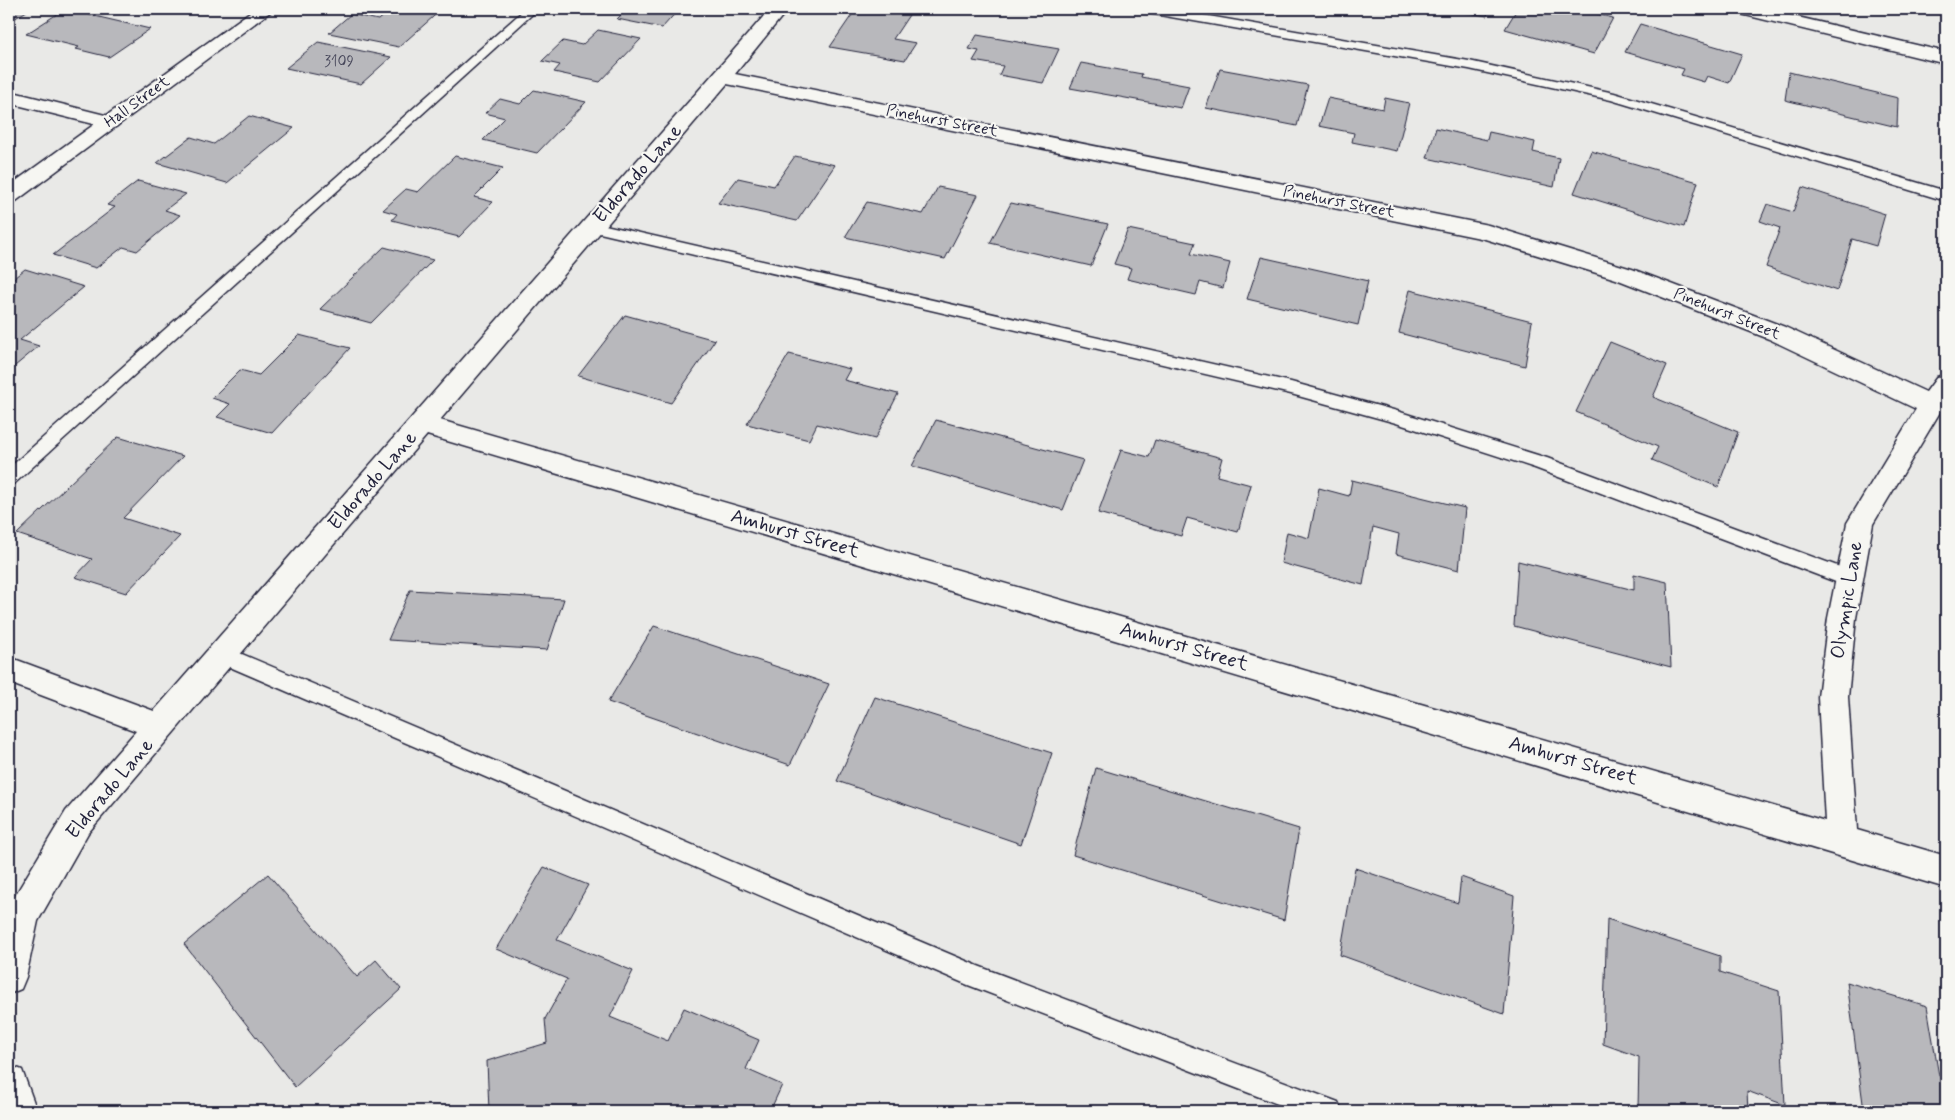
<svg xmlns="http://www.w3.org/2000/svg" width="1955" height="1120" font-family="Mynerve,sans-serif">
  <rect width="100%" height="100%" fill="#e9e9e7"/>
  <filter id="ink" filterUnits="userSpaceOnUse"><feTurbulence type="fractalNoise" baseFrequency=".02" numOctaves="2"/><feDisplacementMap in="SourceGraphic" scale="10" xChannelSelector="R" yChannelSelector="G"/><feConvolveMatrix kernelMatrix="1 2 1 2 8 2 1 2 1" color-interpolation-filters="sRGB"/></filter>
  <g filter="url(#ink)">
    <g fill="#b8b8bc" stroke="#22223b">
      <path d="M9,9H30L9,22Z"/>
      <path d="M65,9L150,29L109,57L76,49L79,47L26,34Z"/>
      <path d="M391,9H442L399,47L329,33L351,14L378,20Z"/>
      <path d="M627,9H679L662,28L617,19Z"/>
      <path d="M856,9H913L893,39L916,43L905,60L830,47Z"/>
      <path d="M1444,9H1489L1487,16Z"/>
      <path d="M1517,9H1577L1613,18L1594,54L1505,29Z"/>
      <path d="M1913,9H1946V15Z"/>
      <path d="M1640,24L1742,54L1729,83L1707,76L1704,82L1681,75L1684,69L1625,52Z"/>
      <path d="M598,30L641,39L600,82L554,72L560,65L542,61L563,41L582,45Z"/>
      <path d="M977,35L1059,49L1043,83L999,75L1003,66L973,61L979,51L969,49Z"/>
      <path d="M318,42L391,57L361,84L286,68Z"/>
      <path d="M1081,63L1142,74L1141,77L1189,86L1181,108L1070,88Z"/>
      <path d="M1220,69L1308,85L1297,126L1206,108Z"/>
      <path d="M1789,72L1898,98L1897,127L1785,100Z"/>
      <path d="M534,90L586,102L537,153L483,140L505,118L485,113L500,99L520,104Z"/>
      <path d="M1328,98L1383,109L1385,98L1409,103L1397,151L1352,142L1354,133L1319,126Z"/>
      <path d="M249,116L294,128L227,183L157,163L191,137L214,144Z"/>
      <path d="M1436,128L1487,140L1489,132L1535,142L1533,152L1559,158L1554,187L1427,158Z"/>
      <path d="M1591,151L1698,182L1684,227L1574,193Z"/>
      <path d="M455,156L503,168L474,197L493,202L459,237L392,220L397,214L383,210L406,189L418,192Z"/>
      <path d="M795,156L835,165L797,221L718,203L738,178L774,186Z"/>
      <path d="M138,181L186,194L165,210L180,215L137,251L123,247L96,268L53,255L115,207L107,205Z"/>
      <path d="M938,187L978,195L945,259L845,237L867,202L923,214Z"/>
      <path d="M1802,187L1885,214L1876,246L1852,239L1837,291L1766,267L1780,228L1760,221L1767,204L1793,212Z"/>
      <path d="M1011,203L1108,224L1091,266L990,243Z"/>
      <path d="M1128,229L1195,243L1191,254L1230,263L1223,288L1200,282L1196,295L1127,279L1131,268L1114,264Z"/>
      <path d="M384,247L433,260L371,323L320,309Z"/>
      <path d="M1261,257L1368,281L1358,325L1247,299Z"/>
      <path d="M25,269L84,287L20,340L39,346L9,371V282Z"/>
      <path d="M1410,290L1532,321L1525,366L1399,333Z"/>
      <path d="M625,315L715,340L671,403L578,376Z"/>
      <path d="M299,335L350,348L272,433L217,417L230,404L212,398L240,370L259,375Z"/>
      <path d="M1610,342L1667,365L1653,397L1738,432L1718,487L1652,460L1658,447L1576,412Z"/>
      <path d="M789,354L850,369L844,380L898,394L875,439L817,424L809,440L747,424Z"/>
      <path d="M936,420L1083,460L1063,510L912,466Z"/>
      <path d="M118,437L183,456L123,518L180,536L126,593L75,577L92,559L17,534Z"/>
      <path d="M1155,440L1222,458L1217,476L1251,485L1238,532L1187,518L1181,536L1098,513L1121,450L1149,457Z"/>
      <path d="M1352,480L1465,508L1459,570L1396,554L1399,534L1373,527L1363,585L1281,563L1287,532L1309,538L1319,488L1349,496Z"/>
      <path d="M1518,561L1634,590V574L1667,582L1671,667L1514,626Z"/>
      <path d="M410,590L564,599L547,650L388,640Z"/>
      <path d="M654,626L829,684L790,765L608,702Z"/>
      <path d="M875,697L1052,753L1021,844L837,781Z"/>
      <path d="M1096,768L1299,829L1284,920L1073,855Z"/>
      <path d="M544,867L588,885L557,940L633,971L610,1017L668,1041L684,1008L759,1040L746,1069L782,1085L770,1111H489L487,1061L547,1043L545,1019L567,979L496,949Z"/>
      <path d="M1355,868L1458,903L1461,877L1514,896L1504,1014L1340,955Z"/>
      <path d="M268,874L357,977L376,960L401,989L295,1087L184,944Z"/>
      <path d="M1607,919L1720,956V972L1779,991L1785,1105L1747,1091L1748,1111L1638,1110L1639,1057L1603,1044Z"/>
      <path d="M1847,982L1927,1006L1939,1076L1946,1078V1111H1864Z"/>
    </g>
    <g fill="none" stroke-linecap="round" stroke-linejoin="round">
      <g stroke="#22223b" stroke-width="3">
        <g id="service">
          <path d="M525,9H538L15,483L9,485V468Z"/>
          <path d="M1142,9H1168L1469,61L1614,93L1946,191V201L1611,100L1469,69L1148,13Z"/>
          <path d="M592,222L1291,382L1397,411L1547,458L1856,573L1858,579L1856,585L1849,587L1535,468L1396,423L1291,394L587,230L585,227L587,224Z"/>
          <path d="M223,646L978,966L1338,1102L1342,1111H1296L968,985L216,661L213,655L216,649Z"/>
        </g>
      </g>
      <g stroke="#22223b" stroke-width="3">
        <g id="minor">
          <path d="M770,9H788L735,74L1488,225L1632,269L1785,327L1926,392L1937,377L1946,374V402L1873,524L1856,618L1848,697L1857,830L1946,856V888L427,435L88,833L38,921L26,977L21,989L9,994L10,904L66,811L136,731L9,683V657L154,711ZM727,84L1485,239L1616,279L1769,339L1916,409L1847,523L1828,618L1818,697L1825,821L440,420Z"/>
          <path d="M1734,9H1764L1946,52V64L1737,13Z"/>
          <path d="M9,91L117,118L120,122L117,126L110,128L9,103Z"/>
          <path d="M9,1065L22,1070L37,1111H9Z"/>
        </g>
      </g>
      <g stroke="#22223b" stroke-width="3">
        <path id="tertiary" d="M254,9H274L16,201L9,203V186Z"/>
      </g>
      <use href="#service" fill="#f6f6f2" fill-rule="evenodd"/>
      <use href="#minor" fill="#f6f6f2" fill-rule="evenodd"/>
      <use href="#tertiary" fill="#f6f6f2" fill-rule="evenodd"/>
    </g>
  </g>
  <g text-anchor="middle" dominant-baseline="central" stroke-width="4.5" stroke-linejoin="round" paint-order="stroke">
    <g font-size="15" fill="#48485b">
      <text x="339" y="62">3109</text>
    </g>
    <g font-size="16" fill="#22223b" stroke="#f6f6f2">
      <text transform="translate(137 102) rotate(-36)">Hall Street</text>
      <text transform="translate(942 121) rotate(11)">Pinehurst Street</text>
      <text transform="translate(1339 202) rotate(11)">Pinehurst Street</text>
      <text transform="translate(1727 314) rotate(22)">Pinehurst Street</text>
    </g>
    <g font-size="20" fill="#22223b" stroke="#f6f6f2">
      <text transform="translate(638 174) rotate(-49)">Eldorado Lane</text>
      <text transform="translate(373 481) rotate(-49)">Eldorado Lane</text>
      <text transform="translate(795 534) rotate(16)">Amhurst Street</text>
      <text transform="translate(1847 600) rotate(-81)">Olympic Lane</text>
      <text transform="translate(1184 647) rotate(16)">Amhurst Street</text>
      <text transform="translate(1573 761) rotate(16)">Amhurst Street</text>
      <text transform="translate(110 789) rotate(-50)">Eldorado Lane</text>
    </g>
  </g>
  <rect width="1955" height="1120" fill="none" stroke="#f6f6f2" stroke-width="30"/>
  <rect x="15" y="15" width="1925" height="1090" fill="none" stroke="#22223b" stroke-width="2" filter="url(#ink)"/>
</svg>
